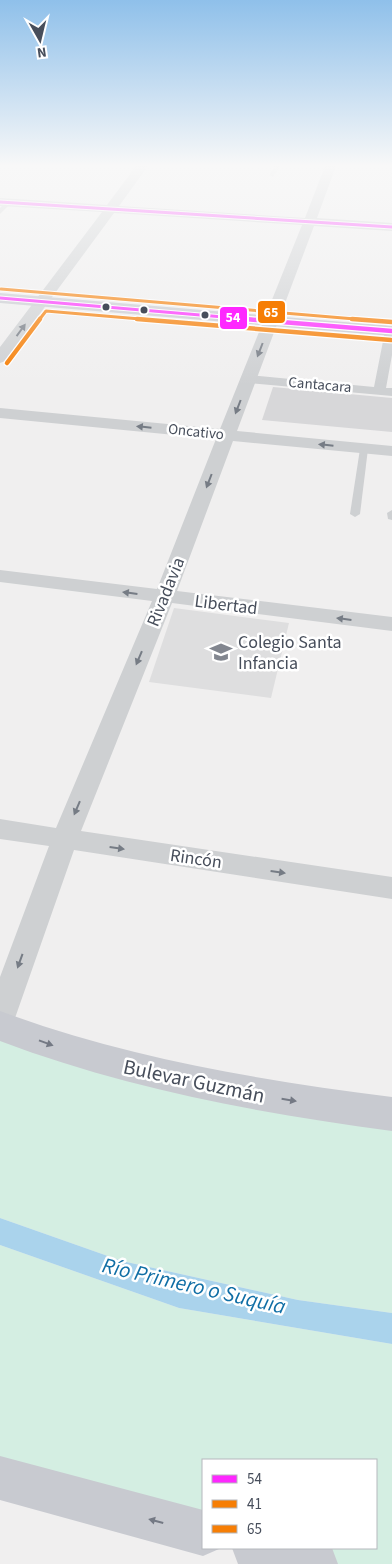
<svg xmlns="http://www.w3.org/2000/svg" width="392" height="1564" font-family="'Source Sans 3',sans-serif">
  <rect width="100%" height="100%" fill="#f0efef"/>
  <path fill="#dededf" d="M174,608L289,623L271,698L149,682Z"/>
  <g fill="#d4eee2">
    <path d="M0,1027L392,1114V1313L298,1300L122,1261L0,1218Z"/>
    <path d="M0,1245L179,1308L392,1344V1564H315L255,1548H376V1460H203V1533L0,1478Z"/>
  </g>
  <path fill="#aad3ec" d="M0,1218L122,1261L298,1300L392,1313V1344L179,1308L0,1245Z"/>
  <path fill="#d7d7d9" d="M273,387L392,398V432L262,420Z"/>
  <g fill="none" stroke-linecap="round" stroke-linejoin="round">
    <g fill="#ced0d2" fill-rule="evenodd">
      <path d="M274,166H280L273,177L270,175Z"/>
      <path d="M6,202L11,203L0,214V208Z"/>
      <path d="M364,446L368,449L360,514L355,517L350,514L360,449Z"/>
      <path d="M392,510V520L388,519L387,513Z"/>
    </g>
    <path fill="#ced0d2" fill-rule="evenodd" d="M392,328V355L386,388H392V396L249,383L243,379L249,375L374,387L385,331Z"/>
    <path fill="#ced0d2" fill-rule="evenodd" d="M136,166H148L119,206L305,218L325,166H336L317,218L392,223V231L314,226L237,431L392,446V456L233,441L177,591L392,617V631L172,603L81,831L392,877V899L74,850L15,1018L11,1027L0,1031V977L49,846L0,839V819L56,828L152,601L0,582V570L157,589L216,439L0,418V408L220,429L302,225L114,213L5,361L0,363V347L102,212L0,206V198L107,205Z"/>
    <g fill="#c8cad0" fill-rule="evenodd">
      <path d="M0,293L392,326V336L0,303Z"/>
      <path d="M0,1011C127,1058 258,1080 392,1097V1131C258,1113 127,1089 0,1041Z"/>
      <path d="M0,1456L203,1510V1548L219,1549L203,1556L0,1500Z"/>
      <path d="M232,1548H332L338,1564H238Z"/>
    </g>
    <g stroke="#fff" stroke-width="5">
      <g id="bus-1-far1">
        <path d="M0,202L392,227"/>
        <path d="M0,298L260,320"/>
      </g>
    </g>
    <g stroke="#fff" stroke-width="7">
      <path id="bus-1" d="M245,319L392,331"/>
    </g>
    <g stroke="#fff" stroke-width="5">
      <path id="bus-2-far1" d="M39,320L46,311L152,320"/>
    </g>
    <g stroke="#fff" stroke-width="7">
      <g id="bus-2">
        <path d="M137,319L391,340"/>
        <path d="M7,363L40,319"/>
      </g>
    </g>
    <g stroke="#fff" stroke-width="5">
      <path id="bus-3-far1" d="M1,289L367,320"/>
    </g>
    <g stroke="#fff" stroke-width="7">
      <path id="bus-3" d="M352,319L392,322"/>
    </g>
    <use href="#bus-1-far1" stroke="#fe27ff" stroke-width="3"/>
    <use href="#bus-1" stroke="#fe27ff" stroke-width="4.5"/>
    <use href="#bus-2-far1" stroke="#f67e05" stroke-width="3"/>
    <use href="#bus-2" stroke="#f67e05" stroke-width="4.5"/>
    <use href="#bus-3-far1" stroke="#f67e05" stroke-width="3"/>
    <use href="#bus-3" stroke="#f67e05" stroke-width="4.5"/>
  </g>
  <defs><path id="oneway-solid" d="M-6-.8H1V-3.2L6.5 0L1 3.2V.8H-6Z" transform="scale(1.25)"/></defs>
  <g fill="#767c85">
    <use href="#oneway-solid" transform="translate(21 330) rotate(-54)"/>
    <use href="#oneway-solid" transform="translate(260 350) rotate(111)"/>
    <use href="#oneway-solid" transform="translate(238 407) rotate(111)"/>
    <use href="#oneway-solid" transform="translate(144 427) rotate(-174)"/>
    <use href="#oneway-solid" transform="translate(326 445) rotate(-174)"/>
    <use href="#oneway-solid" transform="translate(209 481) rotate(111)"/>
    <use href="#oneway-solid" transform="translate(130 593) rotate(-173)"/>
    <use href="#oneway-solid" transform="translate(344 619) rotate(-173)"/>
    <use href="#oneway-solid" transform="translate(139 658) rotate(113)"/>
    <use href="#oneway-solid" transform="translate(77 808) rotate(113)"/>
    <use href="#oneway-solid" transform="translate(117 848) rotate(8)"/>
    <use href="#oneway-solid" transform="translate(278 872) rotate(8)"/>
    <use href="#oneway-solid" transform="translate(20 961) rotate(110)"/>
  </g>
  <g fill="#747984">
    <use href="#oneway-solid" transform="translate(46 1043) rotate(20)"/>
    <use href="#oneway-solid" transform="translate(289 1100) rotate(9)"/>
    <use href="#oneway-solid" transform="translate(156 1521) rotate(-165)"/>
  </g>
  <linearGradient id="sky" x2="0" y2="1"><stop stop-color="#8fc0ea"/><stop offset="0.43" stop-color="#f8f8f8"/><stop offset="1" stop-color="#f8f8f8" stop-opacity="0"/></linearGradient>
  <rect width="392" height="385" fill="url(#sky)"/>
  <defs>
    <g id="school-bare" transform="scale(1.725)"><path d="M0-5L7-2L0 1L-7-2ZM-4 1L0 2.5L4 1V4Q0 6-4 4Z" fill="#82868f" stroke="#fff" stroke-width="2.5" paint-order="stroke"/></g>
  </defs>
  <g fill-rule="evenodd">
    <use href="#school-bare" x="221" y="652"/>
  </g>
  <g fill="#474e5b" stroke="#fff" stroke-width="2">
    <circle cx="106" cy="307" r="4.5"/>
    <circle cx="144" cy="310" r="4.5"/>
    <circle cx="205" cy="315" r="4.5"/>
  </g>
  <g text-anchor="middle" dominant-baseline="central" stroke-width="5" stroke-linejoin="round" paint-order="stroke">
    <g font-size="15" fill="#474e5b" stroke="#fff">
      <text transform="translate(320 385) rotate(5)">Cantacara</text>
      <text transform="translate(196 432) rotate(6)">Oncativo</text>
    </g>
    <g font-size="18" fill="#474e5b" stroke="#fff">
      <text transform="translate(166 592) rotate(-68)">Rivadavia</text>
      <text transform="translate(226 605) rotate(7)">Libertad</text>
      <text transform="translate(196 859) rotate(8)">Rincón</text>
    </g>
    <g font-size="18" fill="#474e5b" stroke="#fff" text-anchor="start">
      <text x="238" y="642">Colegio Santa<tspan x="238" dy="21">Infancia</tspan></text>
    </g>
    <g font-size="21" fill="#474e5b" stroke="#fff">
      <text transform="translate(194 1081) rotate(12)">Bulevar Guzmán</text>
    </g>
    <g font-size="22" font-style="italic" fill="#106ea5" stroke="#fff">
      <text transform="translate(194 1286) rotate(13)">Río Primero o Suquía</text>
    </g>
  </g>
  <g stroke="#fff" stroke-width="2">
    <rect x="257" y="300" width="29" height="24" rx="5" fill="#f67e05"/>
    <rect x="219" y="306" width="29" height="24" rx="5" fill="#fe27ff"/>
  </g>
  <g font-size="14" text-anchor="middle" font-weight="bold" fill="#fff">
    <text x="271" y="317">65</text>
    <text x="233" y="322">54</text>
  </g>
  <rect x="202" y="1459" width="175" height="90" fill="#ffffff" stroke="#b5b8bd"/>
  <rect x="212" y="1475" width="25" height="8" fill="#fe27ff" stroke="#b5b8bd"/>
  <text x="247" y="1484" font-size="15" fill="#474e5b">54</text>
  <rect x="212" y="1500" width="25" height="8" fill="#f67e05" stroke="#b5b8bd"/>
  <text x="247" y="1509" font-size="15" fill="#474e5b">41</text>
  <rect x="212" y="1525" width="25" height="8" fill="#f67e05" stroke="#b5b8bd"/>
  <text x="247" y="1534" font-size="15" fill="#474e5b">65</text>
  <g transform="translate(40 40) rotate(172)" stroke="#ffffff" stroke-width="4" paint-order="stroke">
  <path d="M0-4L9 19L0 12L-9 19Z" fill="#474e5b"/>
  <text y="-8" font-size="14" font-weight="bold" text-anchor="middle" fill="#474e5b">N</text>
  </g>
</svg>
